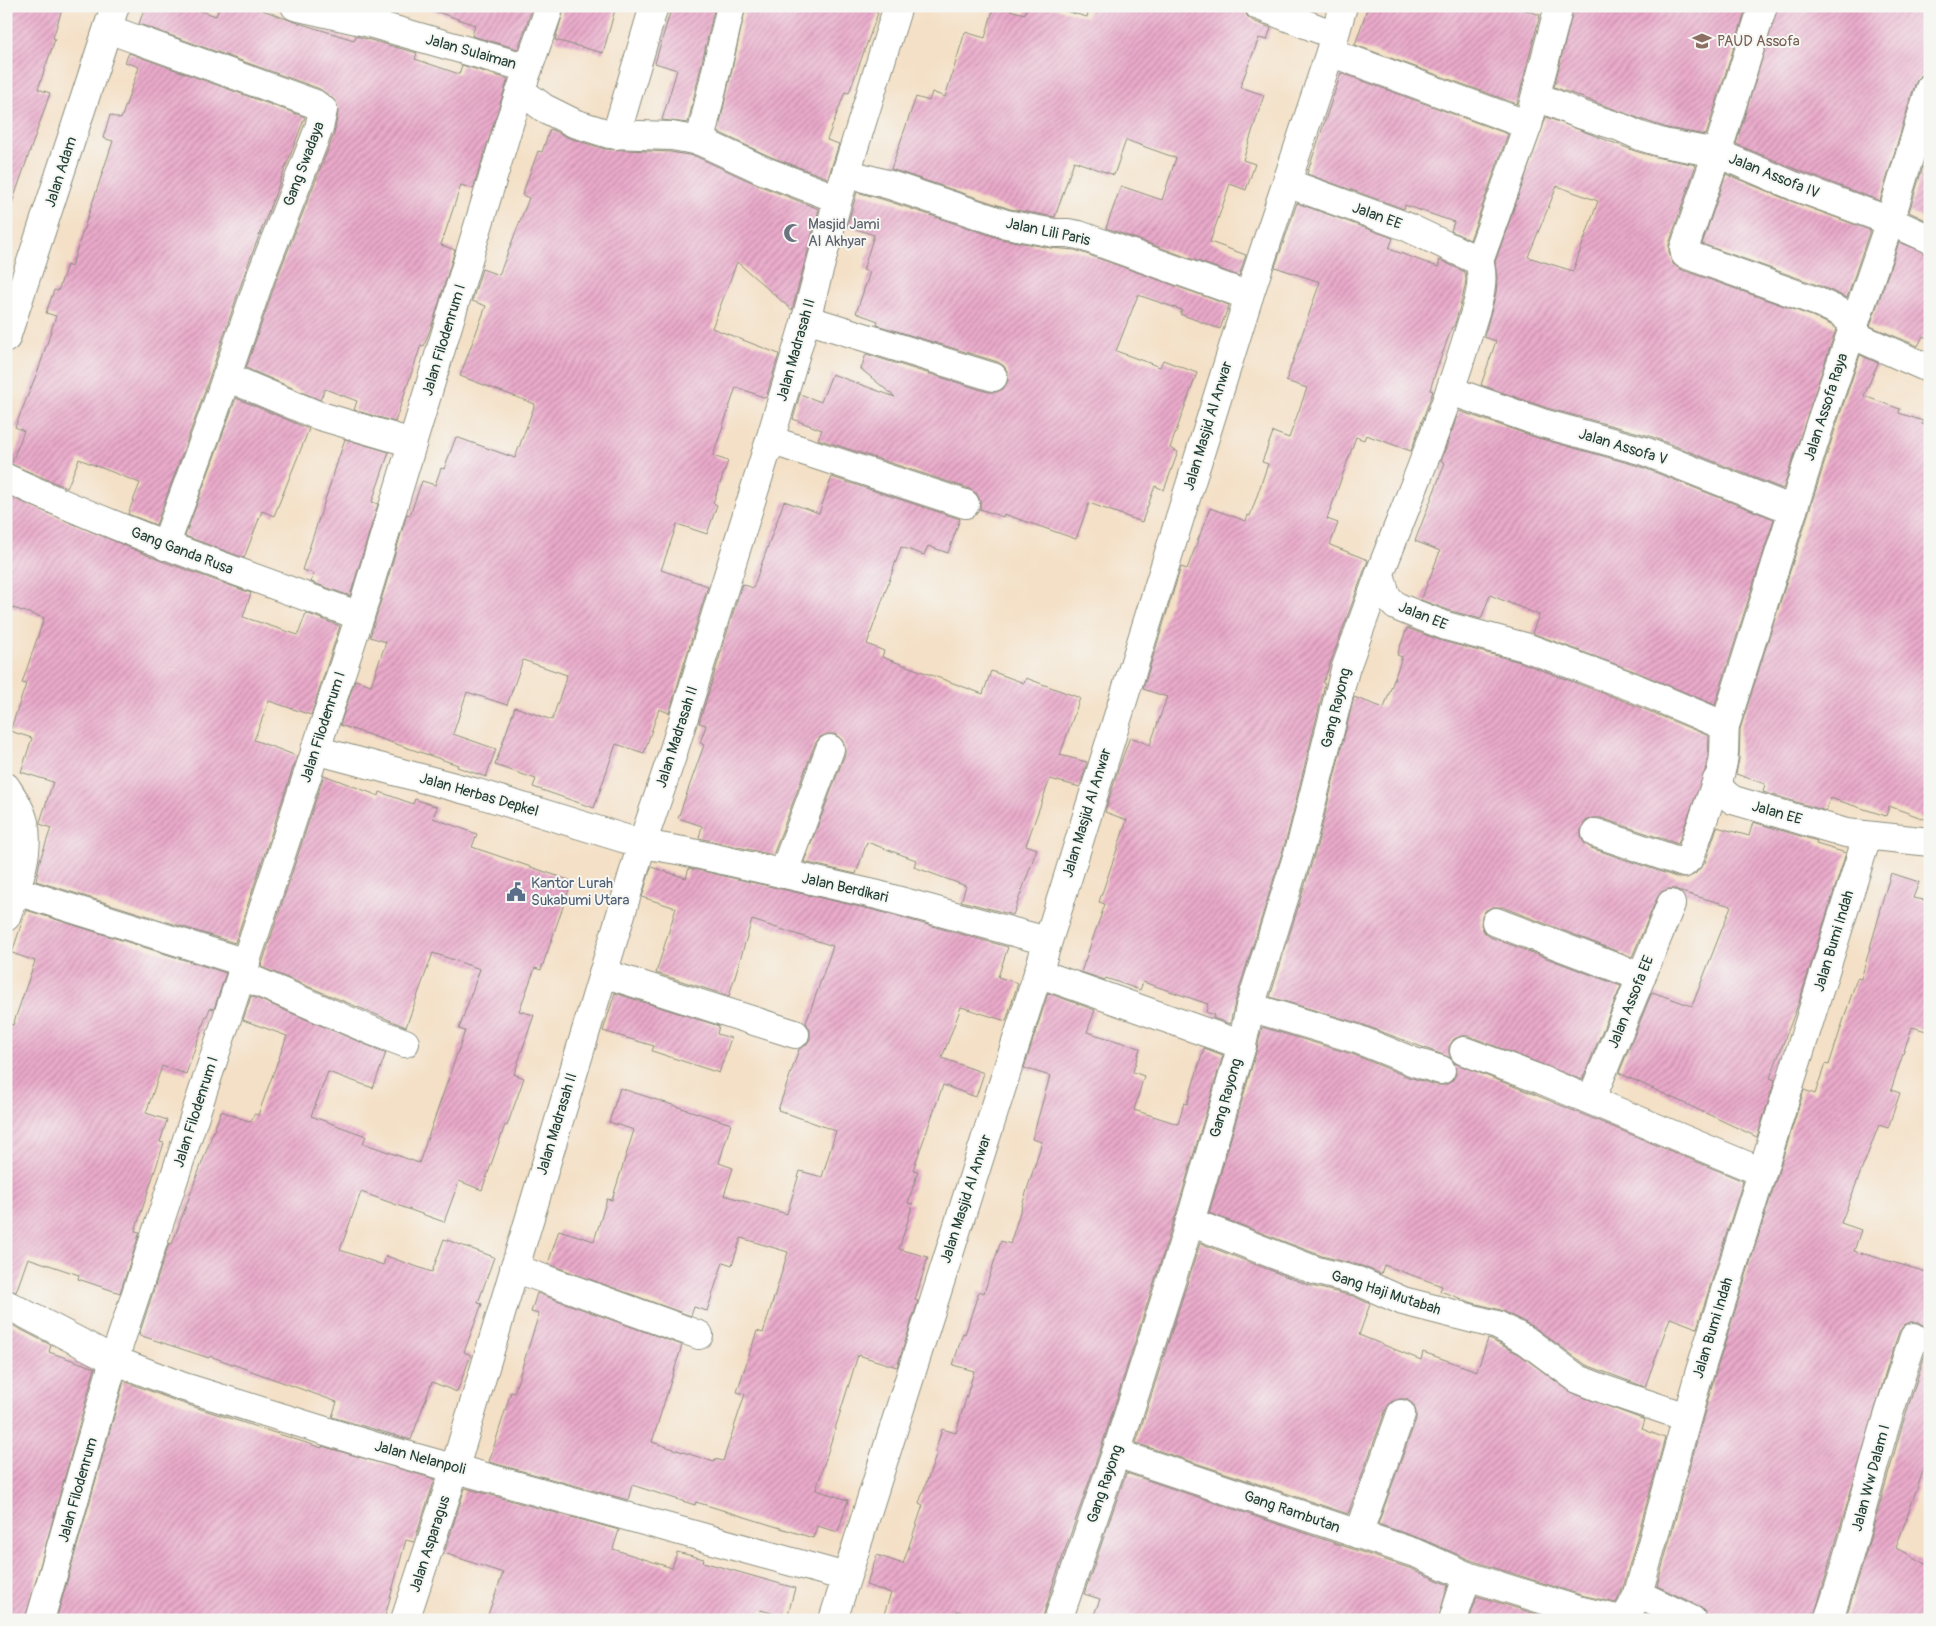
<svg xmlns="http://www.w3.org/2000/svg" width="1936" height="1626" font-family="Pangolin,sans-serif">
  <defs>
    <pattern id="building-hatch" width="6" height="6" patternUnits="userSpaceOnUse" patternTransform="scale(1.25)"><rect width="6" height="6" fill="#ebaacb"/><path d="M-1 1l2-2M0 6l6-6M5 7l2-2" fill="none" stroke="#be8ca6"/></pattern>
  </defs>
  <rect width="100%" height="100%" fill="#f6f6f2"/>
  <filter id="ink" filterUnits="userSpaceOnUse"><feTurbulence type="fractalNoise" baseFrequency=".02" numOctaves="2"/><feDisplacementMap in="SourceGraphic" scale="10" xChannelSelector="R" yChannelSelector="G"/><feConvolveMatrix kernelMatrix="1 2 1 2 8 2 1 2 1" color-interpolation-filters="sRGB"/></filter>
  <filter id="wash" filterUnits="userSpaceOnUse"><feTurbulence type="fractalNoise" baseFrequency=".0096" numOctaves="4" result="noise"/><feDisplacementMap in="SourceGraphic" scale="20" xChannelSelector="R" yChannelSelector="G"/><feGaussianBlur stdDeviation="1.12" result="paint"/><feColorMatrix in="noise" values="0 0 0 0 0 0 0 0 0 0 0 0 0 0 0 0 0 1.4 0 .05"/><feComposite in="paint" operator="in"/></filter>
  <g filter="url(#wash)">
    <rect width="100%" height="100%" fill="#f4e0c6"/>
    <g id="blocks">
      <g fill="url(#building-hatch)" fill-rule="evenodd">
        <path d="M6,6H63L53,38L55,39L38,89L50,93L10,209L6,208Z"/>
        <path d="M145,6H187L216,16L220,6H252L292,21L354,40L356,36L417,53L415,59L459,74L462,65L508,79L473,189L461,185L441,245L455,250L435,316L424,346L421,345L395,422L354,410L357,401L325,389L320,400L246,368L277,278L334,134L338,113L337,104L332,98L320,89L139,24Z"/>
        <path d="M432,6H533L518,49L472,36L475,25L432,10Z"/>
        <path d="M565,6H616L603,53L555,40Z"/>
        <path d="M672,6H715L688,123L662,120L677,70L655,63Z"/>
        <path d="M746,6H861L878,13L849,93L845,92L827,140L839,144L828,178L771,157L718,132Z"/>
        <path d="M994,6L1025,14L1027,6H1048L1087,17L1090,6H1244L1247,16L1253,21L1271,28L1267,40L1259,38L1240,87L1264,95L1243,160L1255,164L1246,190L1230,184L1210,242L1246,255L1239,276L1106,228L1121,186L1162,200L1176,158L1126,140L1114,175L1074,161L1055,217L1010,209L891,169L916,97L929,101L932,92L945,97L965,32L985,38Z"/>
        <path d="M1368,6H1515L1540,15L1517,104L1355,45Z"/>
        <path d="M1574,6H1747L1706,135L1667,128L1646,121L1554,87Z"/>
        <path d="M1778,6H1930V73L1920,76L1915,84L1880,201L1800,171L1736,144Z"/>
        <path d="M129,53L305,117L247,267L199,408L156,525L128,514L140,483L79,459L67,488L11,464L24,431L15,427L39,368L56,316L46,313L54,290L58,291L67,265L71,267L113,141L103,138L110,115L121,119L139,67L125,62Z"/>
        <path d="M1341,73L1508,134L1470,240L1451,231L1454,222L1405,205L1404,209L1307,174Z"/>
        <path d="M1546,117L1635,151L1660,158L1696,165L1669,244V252L1673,264L1680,269L1812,316L1831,325L1836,329L1783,489L1650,436L1547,408L1481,385L1496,341L1484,337L1496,293L1497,279L1495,262ZM1557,186L1598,201L1573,271L1528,257Z"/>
        <path d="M550,129L569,138L605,149L670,152L695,156L758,185L819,209L792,310L737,262L712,328L779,354L766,398L736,387L713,456L728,461L713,503L717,505L707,534L677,524L661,570L708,586L669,713L659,709L644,753L616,744L594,808L533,787L536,779L495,765L515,707L552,720L567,675L523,660L507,705L467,692L453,734L496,749L486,777L457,767L458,765L340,725L355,680L371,685L386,642L370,637L407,514L410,515L422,481L435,485L441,468L444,469L456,437L515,458L535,404L460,376L486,306L472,301L482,269L499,275L529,198L522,195L538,151L542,152Z"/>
        <path d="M1930,143V222L1909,212Z"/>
        <path d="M1726,174L1788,200L1870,230L1847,298L1823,287L1702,244Z"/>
        <path d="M857,192L885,200L1001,239L1051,248L1075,250L1229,305L1220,329L1180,314L1182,310L1138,295L1116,351L1160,367L1163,360L1197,373L1170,448L1178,452L1164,490L1155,486L1142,522L1089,503L1076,539L1004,514L1003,517L980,509V501L977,494L970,489L818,439L822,430L793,419L800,394L821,402L832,374L895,397L861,369L866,354L988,392H996L1003,389L1008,381V373L1004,366L998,362L877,325L878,321L856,313L870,272L863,270L874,235L847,226Z"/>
        <path d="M1297,203L1393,238L1389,249L1438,267L1440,260L1465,272L1466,280L1463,296L1454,327H1452L1436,371L1430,390L1433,391L1411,451L1366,435L1364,440L1356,437L1327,519L1338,523L1330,545L1368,560L1323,683L1325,684L1287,837L1235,1002L1230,1024L1213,1018L1214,1015L1206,1012L1208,1004L1143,982L1140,990L1106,978L1105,980L1081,972L1105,904L1099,902L1127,820L1105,812L1118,770L1130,737L1150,745L1167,697L1143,689L1181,567L1187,569L1210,508L1246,521L1248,515L1250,516L1268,464L1262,462L1273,432L1289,438L1307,388L1286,381L1320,282L1275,267Z"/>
        <path d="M1899,242L1930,254V339L1923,336L1918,346L1870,326Z"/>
        <path d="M1860,355L1878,363L1864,396L1900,409L1899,413L1923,421L1922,424L1930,427V821L1889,806L1886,816L1830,798L1826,811L1763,792L1765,784L1736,774L1739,759L1740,729L1836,426Z"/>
        <path d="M236,398L309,429L274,516L262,511L244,558L185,536Z"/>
        <path d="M1459,411L1538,438L1639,466L1774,519L1715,705L1639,673L1532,633L1539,615L1490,595L1481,619L1451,611L1421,600L1440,551L1415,541L1445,463L1441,461Z"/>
        <path d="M345,439L389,452L372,502L378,504L350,596L311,582L314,573L302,570Z"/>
        <path d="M832,477L960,519L948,553L928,546L924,555L901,547L867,644L884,651L882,657L983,694L991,671L1024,683L1026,678L1080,698L1060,755L1087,762L1080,787L1050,779L1026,845L1037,849L1013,915L961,901L966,886L914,867L916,860L867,842L856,874L804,862L845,754V747L842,740L835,734H828L820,737L815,744L773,855L699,838L702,826L678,818L704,745L700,743L706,725L699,723L742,584L753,588L784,501L819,513Z"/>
        <path d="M6,495L159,560L251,593L243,617L298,635L306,613L340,626L311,715L269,701L254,740L297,756L235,943L36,881L40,860L51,828L40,824V822L53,782L21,772L32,738L10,731L26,684L22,683L44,618L7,606Z"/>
        <path d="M1407,628L1442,641L1520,662L1627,702L1709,736L1708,756L1705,771L1678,844L1601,818H1593L1586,821L1581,828V836L1584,843L1591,848L1679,878H1687L1695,874L1705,863L1717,827L1749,836L1753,822L1817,841L1816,844L1846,853L1799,1002L1770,1078L1775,1080L1757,1137L1619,1073L1652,992L1692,1006L1731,906L1681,892L1676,889H1668L1661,892L1657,898L1632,957L1502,907H1493L1486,910L1482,916L1481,925L1484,932L1490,937L1621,986L1582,1080L1469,1036H1461L1454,1039L1449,1046V1053L1451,1058L1361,1024L1270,997L1317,846L1354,697L1384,708L1402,657L1397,655Z"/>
        <path d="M324,775L379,796L380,792L413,804L415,799L437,807L433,818L477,834L472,847L572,881L541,970L535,968L519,1011L534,1015L514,1074L524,1078L507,1126L505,1125L482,1190L459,1181L444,1222L361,1192L340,1250L383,1265L386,1256L432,1272L444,1239L494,1257L478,1303L482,1304L464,1352L471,1355L457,1392L432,1382L411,1440L332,1417L337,1402L210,1356L209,1358L139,1335L169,1243L172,1244L221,1111L251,1122L254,1114L258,1115L287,1036L243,1020L251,996L386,1053L373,1088L328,1072L311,1116L366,1136L363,1143L419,1163L465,1031L459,1029L480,969L433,953L406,1027L261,967Z"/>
        <path d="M651,867L686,878L689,868L874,910L1008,947L998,977L1018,983L1006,1021L961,1007L942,1058L984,1073L976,1097L943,1085L913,1170L918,1171L908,1203L913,1204L899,1249L928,1257L915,1300L918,1301L897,1367L858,1355L816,1490L848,1500L838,1532L817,1526L813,1538L696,1502L695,1505L632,1485L628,1500L489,1462L511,1392L514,1393L539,1314L531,1312L537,1293L682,1345L652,1442L714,1462L715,1459L723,1461L745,1394L737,1392L757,1331L763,1333L788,1252L741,1238L732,1265L723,1262L707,1311L694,1307L691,1316L548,1264L559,1230L594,1241L607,1199L612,1200L634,1130L609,1122L620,1088L731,1124L719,1163L733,1168L724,1195L787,1214L800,1171L822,1177L836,1131L778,1110L799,1049L806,1045L810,1039V1030L806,1023L833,946L752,920L729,996L656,973L676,908L642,897Z"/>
        <path d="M1891,873L1919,882L1913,898L1930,901V1032L1912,1027L1891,1090L1900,1093L1888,1128L1879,1125L1841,1223L1861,1230L1854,1251L1930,1273V1451L1896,1548L1930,1566V1620H1845L1861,1570L1902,1426L1929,1342V1334L1926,1327L1919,1322H1911L1904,1325L1899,1332L1888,1365L1813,1620H1707L1705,1612L1699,1606L1657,1586L1714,1378L1804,1090L1815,1094L1825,1064L1829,1065L1857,978L1861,979L1880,913L1879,912Z"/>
        <path d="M26,910L226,973L214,1009L210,1008L207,1016H206L186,1074L162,1066L146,1113L167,1120L160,1142L164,1143L135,1231L140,1232L120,1293L78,1279L79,1275L28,1258L16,1292L6,1289V1023L13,1025L35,961L12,953Z"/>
        <path d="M615,993L719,1026L717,1034L731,1038L719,1073L652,1051L654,1046L603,1031Z"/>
        <path d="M1048,993L1095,1010L1087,1032L1140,1048L1133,1072L1144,1076L1134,1110L1178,1124L1184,1103L1187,1104L1204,1048L1223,1055L1175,1217L1101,1448L1053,1584L1042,1620H986L957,1611L954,1620H882L891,1593L866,1585L877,1555L903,1564L923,1505L919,1503L937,1453L935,1452L942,1429L956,1433L974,1371L953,1365L963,1333L965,1334L979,1291L984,1293L1001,1241L1010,1244L1042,1142L1032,1139L1050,1076L1024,1068Z"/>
        <path d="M1262,1027L1352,1054L1408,1077L1437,1085H1445L1452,1081L1456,1074L1454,1063L1536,1095L1743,1181L1697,1328L1670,1318L1645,1387L1586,1365L1534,1327L1501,1310L1473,1303L1440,1291L1442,1286L1384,1265L1381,1274L1362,1266L1322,1256L1209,1213L1257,1049Z"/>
        <path d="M1200,1243L1311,1286L1353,1296L1370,1304L1359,1335L1421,1360L1423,1352L1477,1371L1488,1339L1491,1340L1519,1354L1572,1393L1645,1420L1642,1429L1665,1438L1623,1588L1616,1603L1581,1595L1473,1561L1424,1540L1378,1524L1416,1419V1412L1413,1404L1406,1399H1399L1391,1402L1386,1409L1348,1514L1136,1443Z"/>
        <path d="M6,1322L51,1345L49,1352L95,1368L25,1620H6Z"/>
        <path d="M124,1381L176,1401L322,1448V1446L435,1479L414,1542L406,1540L384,1620H56Z"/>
        <path d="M1126,1473L1412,1569L1448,1585L1438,1620H1092L1100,1599L1084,1594Z"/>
        <path d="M465,1488L619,1530L613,1549L672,1568L677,1552L704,1559L703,1562L795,1588L787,1618L761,1610L758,1620H486L503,1573L444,1553Z"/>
        <path d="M1477,1596L1556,1620H1469Z"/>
      </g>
    </g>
  </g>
  <g filter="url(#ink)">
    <use href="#blocks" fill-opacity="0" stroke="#8a8e7d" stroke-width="1"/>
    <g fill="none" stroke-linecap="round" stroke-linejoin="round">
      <g stroke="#8a8e7d" stroke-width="30">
        <g id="minor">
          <path d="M295,6L366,22L528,68"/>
          <path d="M1259,6L1334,35"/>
          <path d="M1763,6L1717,153L1684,249L1685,254L1818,302L1840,312L1855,325"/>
          <path d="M108,29L315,104L323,110L319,128L262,273L214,413L165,546"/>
          <path d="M1330,52L1528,125"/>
          <path d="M1930,88L1890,221L1821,421L1725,726C1724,738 1725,751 1723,762C1719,782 1713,786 1733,800L1846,833L1930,842"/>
          <path d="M521,91L544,108L574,123L609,134L672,136L700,141L765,171L838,199"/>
          <path d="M1536,96L1579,114L1620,127L1640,136L1663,143L1717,153L1794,186L1890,221L1930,239"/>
          <path d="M616,135L654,6"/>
          <path d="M700,141L731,6"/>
          <path d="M846,173L890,185L1006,224L1054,233H1068L1079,235L1249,296"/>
          <path d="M1287,183L1405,226L1479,261C1487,286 1474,313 1467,338C1443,418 1410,495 1380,573L1386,596L1396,606L1405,610L1446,626L1525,647L1633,687L1725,726"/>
          <path d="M1479,261L1528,125L1559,6"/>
          <path d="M806,319L993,377"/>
          <path d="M1851,334L1930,369"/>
          <path d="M6,338L115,6"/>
          <path d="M227,377L317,415L412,443"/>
          <path d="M1451,391L1542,423L1644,451L1793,510"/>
          <path d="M770,440L965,504"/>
          <path d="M6,478C121,532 241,573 360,616"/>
          <path d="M315,750L477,793L642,844L683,851L878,895L1047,941"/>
          <path d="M6,787C13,798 21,809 24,822C31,853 16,889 6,917"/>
          <path d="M1596,833L1684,863L1690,857L1717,780"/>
          <path d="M783,874L830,749"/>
          <path d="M16,891L246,963"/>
          <path d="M1496,922L1641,977"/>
          <path d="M603,973L795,1034"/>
          <path d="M1038,973L1242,1045"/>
          <path d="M241,975L375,1032L405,1043"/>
          <path d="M1250,1007L1357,1039L1414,1062L1441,1070"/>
          <path d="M1464,1051L1542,1080L1762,1172"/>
          <path d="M1591,1100L1671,904"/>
          <path d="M1190,1222L1317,1271L1358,1281L1403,1301L1497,1325L1527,1341L1578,1379L1606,1390L1686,1417"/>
          <path d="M514,1268L699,1335"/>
          <path d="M6,1304L114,1360L181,1386L377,1447L846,1577"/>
          <path d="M1116,1453L1418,1554L1467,1576"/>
          <path d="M1358,1534L1401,1414"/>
          <path d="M1638,1594L1692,1620"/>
          <path d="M40,1620L114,1360L360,616L510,121L550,6"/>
          <path d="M405,1620L449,1487L642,844L671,759L770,440L806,319L838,199L898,6"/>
          <path d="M1058,1620L1116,1453L1190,1222L1242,1045L1250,1007L1302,841L1345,670L1380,573"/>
          <path d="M1453,1620L1467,1576L1577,1610L1616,1619L1624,1618L1630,1610L1638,1594L1699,1374L1867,837"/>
          <path d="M1828,1620C1846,1572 1858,1522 1872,1472C1884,1427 1899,1381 1914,1337"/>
        </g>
      </g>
      <g stroke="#8a8e7d" stroke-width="30">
        <path id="tertiary" d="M833,1620L1038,973L1249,296L1330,52L1343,6"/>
      </g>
      <use href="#minor" stroke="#fff" stroke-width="28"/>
      <use href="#tertiary" stroke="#fff" stroke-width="28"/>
    </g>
  </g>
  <defs>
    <g id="school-bare" transform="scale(1.5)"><path d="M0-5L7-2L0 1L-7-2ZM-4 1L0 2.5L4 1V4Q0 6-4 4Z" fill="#8d6e63" stroke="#f6f6f2" stroke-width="2.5" paint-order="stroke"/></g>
    <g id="mosque-bare" transform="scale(1.5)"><path d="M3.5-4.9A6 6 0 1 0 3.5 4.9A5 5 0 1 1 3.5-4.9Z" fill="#6b7280" stroke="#f6f6f2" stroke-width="2.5" paint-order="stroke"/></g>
    <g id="civic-bare" transform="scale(1.5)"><path d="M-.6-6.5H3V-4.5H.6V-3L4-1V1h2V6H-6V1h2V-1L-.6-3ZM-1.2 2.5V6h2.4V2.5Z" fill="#5c6f8a" stroke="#f6f6f2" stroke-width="2.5" paint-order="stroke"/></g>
  </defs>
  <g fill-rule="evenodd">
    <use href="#school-bare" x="1702" y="41"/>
    <use href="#mosque-bare" x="793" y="233"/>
    <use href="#civic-bare" x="516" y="892"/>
  </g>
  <g text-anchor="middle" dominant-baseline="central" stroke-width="4" stroke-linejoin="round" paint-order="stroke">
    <g font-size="15" fill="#785e54" stroke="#f6f6f2" text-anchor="start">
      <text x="1717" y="41">PAUD Assofa</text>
    </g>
    <g font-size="15" fill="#1f3d34" stroke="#f6f6f2">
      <text transform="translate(471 52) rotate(16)">Jalan Sulaiman</text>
      <text transform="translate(304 164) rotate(-69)">Gang Swadaya</text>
      <text transform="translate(61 172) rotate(-72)">Jalan Adam</text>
      <text transform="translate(1774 176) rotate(22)">Jalan Assofa IV</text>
      <text transform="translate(1377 216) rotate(20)">Jalan EE</text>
      <text transform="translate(1048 232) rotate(12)">Jalan Lili Paris</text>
      <text transform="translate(444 340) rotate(-73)">Jalan Filodenrum I</text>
      <text transform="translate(796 350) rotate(-74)">Jalan Madrasah II</text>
      <text transform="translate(1826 407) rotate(-72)">Jalan Assofa Raya</text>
      <text transform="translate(1208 426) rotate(-73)">Jalan Masjid Al Anwar</text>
      <text transform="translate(1623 447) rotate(17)">Jalan Assofa V</text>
      <text transform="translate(182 551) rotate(21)">Gang Ganda Rusa</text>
      <text transform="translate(1423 616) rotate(22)">Jalan EE</text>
      <text transform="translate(1336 708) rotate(-76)">Gang Rayong</text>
      <text transform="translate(323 727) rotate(-72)">Jalan Filodenrum I</text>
      <text transform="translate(677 737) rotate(-72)">Jalan Madrasah II</text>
      <text transform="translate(479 795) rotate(16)">Jalan Herbas Depkel</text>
      <text transform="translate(1087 813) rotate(-73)">Jalan Masjid Al Anwar</text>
      <text transform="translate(1777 813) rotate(16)">Jalan EE</text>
      <text transform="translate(845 888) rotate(13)">Jalan Berdikari</text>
      <text transform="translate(1834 941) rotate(-73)">Jalan Bumi Indah</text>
      <text transform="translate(1631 1002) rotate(-68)">Jalan Assofa EE</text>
      <text transform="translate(1226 1098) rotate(-74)">Gang Rayong</text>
      <text transform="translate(196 1112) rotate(-72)">Jalan Filodenrum I</text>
      <text transform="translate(557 1124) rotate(-73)">Jalan Madrasah II</text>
      <text transform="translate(966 1199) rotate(-72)">Jalan Masjid Al Anwar</text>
      <text transform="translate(1386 1293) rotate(18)">Gang Haji Mutabah</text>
      <text transform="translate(1713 1328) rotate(-73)">Jalan Bumi Indah</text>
      <text transform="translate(420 1458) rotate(15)">Jalan Nelanpoli</text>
      <text transform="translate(1871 1478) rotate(-75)">Jalan Ww Dalam I</text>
      <text transform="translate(1105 1484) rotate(-71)">Gang Rayong</text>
      <text transform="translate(78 1490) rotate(-74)">Jalan Filodenrum</text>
      <text transform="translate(1292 1512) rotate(19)">Gang Rambutan</text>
      <text transform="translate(430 1544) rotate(-72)">Jalan Asparagus</text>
    </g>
    <g font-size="15" fill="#5b616d" stroke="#f6f6f2" text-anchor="start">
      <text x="808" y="224">Masjid Jami<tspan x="808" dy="17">Al Akhyar</tspan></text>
    </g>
    <g font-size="15" fill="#4e5e75" stroke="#f6f6f2" text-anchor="start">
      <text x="531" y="883">Kantor Lurah<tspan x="531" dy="17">Sukabumi Utara</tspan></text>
    </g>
  </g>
  <rect width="1936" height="1626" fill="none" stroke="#f6f6f2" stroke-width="25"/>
</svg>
